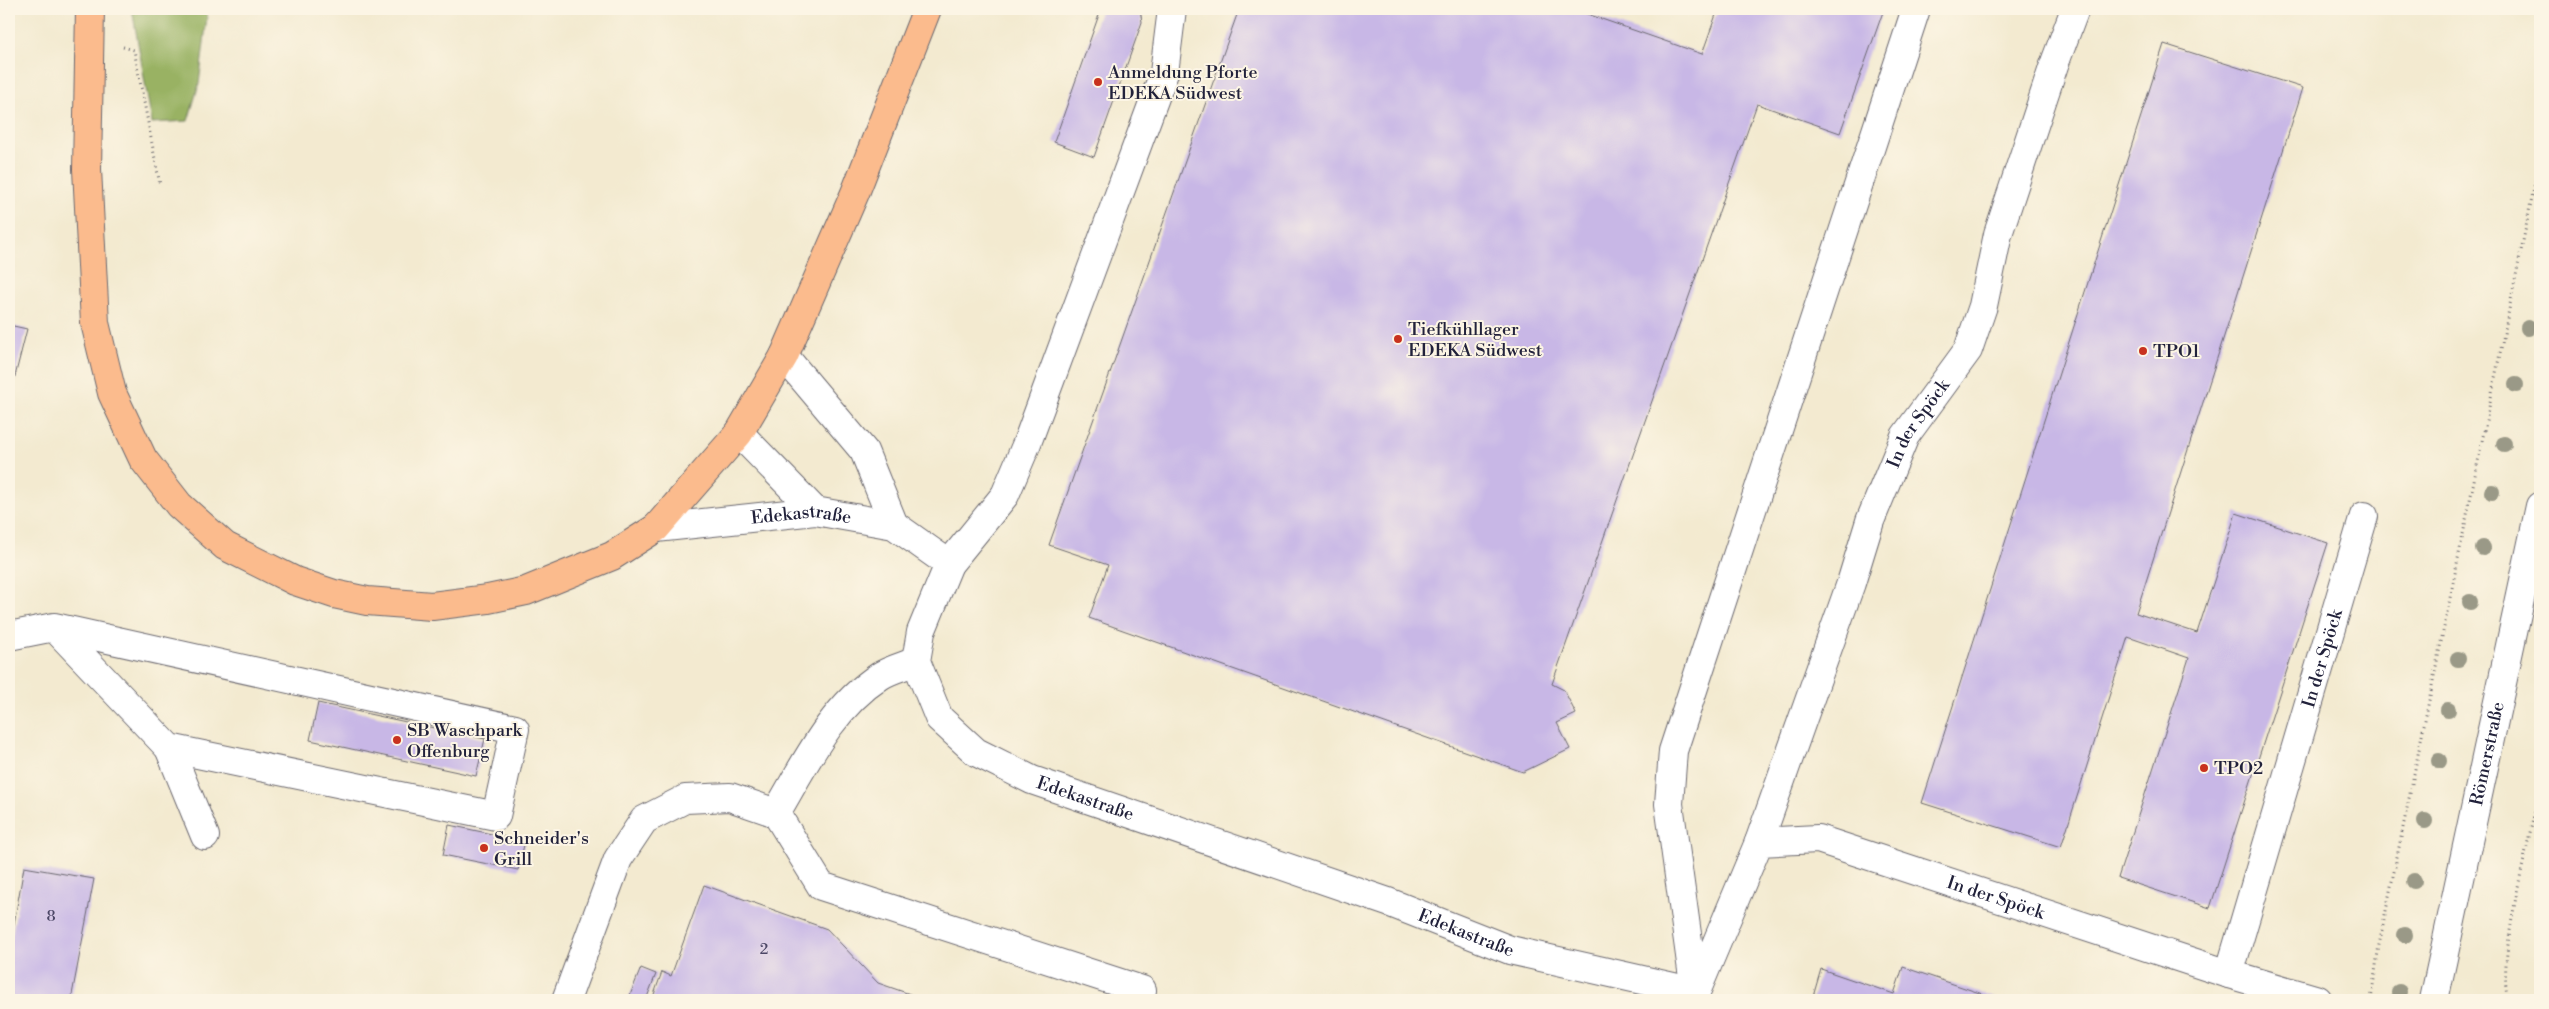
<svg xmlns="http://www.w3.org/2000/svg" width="2549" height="1009" font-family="'Libre Bodoni',serif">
  <rect width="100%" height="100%" fill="#fcf5e5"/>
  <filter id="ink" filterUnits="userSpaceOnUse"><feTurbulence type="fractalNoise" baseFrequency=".02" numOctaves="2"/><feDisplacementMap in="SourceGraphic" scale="10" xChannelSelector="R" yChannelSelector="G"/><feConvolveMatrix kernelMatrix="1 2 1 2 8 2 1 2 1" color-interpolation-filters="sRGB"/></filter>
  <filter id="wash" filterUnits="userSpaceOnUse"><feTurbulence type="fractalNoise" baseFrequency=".0096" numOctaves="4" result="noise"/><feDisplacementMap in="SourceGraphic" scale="20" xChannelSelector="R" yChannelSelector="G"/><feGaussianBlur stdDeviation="1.12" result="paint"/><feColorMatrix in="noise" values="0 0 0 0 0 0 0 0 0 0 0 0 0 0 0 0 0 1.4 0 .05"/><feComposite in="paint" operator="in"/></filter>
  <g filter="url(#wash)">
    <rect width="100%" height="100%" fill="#f3ead0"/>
    <path fill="#99b264" stroke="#5e6a50" d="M132,9H208L199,84L188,121L152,123Z"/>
    <g id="blocks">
      <g fill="#c8b7e6">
        <path d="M1101,9H1140L1142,22L1094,157L1054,142Z"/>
        <path d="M1239,9H1573L1702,54L1718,9H1884L1840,133L1757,104L1552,684L1564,690L1576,714L1557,723L1570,749L1523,772L1089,618L1108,565L1049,545Z"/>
        <path d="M2164,44L2303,88L2136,613L2197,633L2236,513L2328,543L2210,908L2118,878L2189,658L2128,637L2061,847L1922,803Z"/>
        <path d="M9,325L27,329L9,400Z"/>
        <path d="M318,703L485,739L476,776L310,740Z"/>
        <path d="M449,825L525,841L518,870L443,855Z"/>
        <path d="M24,867L94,879L71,1000H9V952Z"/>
        <path d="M704,885L827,929L878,983L927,1000H652L662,972L671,976Z"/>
        <path d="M1903,967L2000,1000H1812L1821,969L1894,994Z"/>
        <path d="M641,968L656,974L646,1000H628Z"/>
      </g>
    </g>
  </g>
  <g filter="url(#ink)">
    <use href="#blocks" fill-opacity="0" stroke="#6b686f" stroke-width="1"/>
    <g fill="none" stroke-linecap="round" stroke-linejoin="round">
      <g stroke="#6b686f" stroke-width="30">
        <g id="minor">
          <path id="s1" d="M1172,9L1164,73L1027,443L1005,495L949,564L921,632L916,661L939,718L976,752L1032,780L1388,902L1510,950L1695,992"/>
          <path d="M784,356L864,451L894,525"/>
          <path d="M739,433L815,511"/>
          <path id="s2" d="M656,528L815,511L894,525L949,564"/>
          <path d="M9,636L54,627L515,729L496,816L169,748L54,627"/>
          <path d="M916,661C905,666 891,669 880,676C831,708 805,764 776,813L821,886L1142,990"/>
          <path d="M169,748L205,836"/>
          <path id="s3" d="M1759,842L1851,583L1870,521L1905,436L1968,350L1983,306L1998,234L2054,65L2075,9"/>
          <path id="s4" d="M2229,974L2364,516"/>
          <path d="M1695,992L1669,804L1673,751L1916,9"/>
          <path id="s5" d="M1696,992L1759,842L1818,839L2229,974L2318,1000"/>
          <path d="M566,1000L618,859L644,820L685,799L730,797L776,813"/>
          <path id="s6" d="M2434,1000L2540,506"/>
        </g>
      </g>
      <g stroke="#6b686f" stroke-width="30">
        <path id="major" d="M90,9L87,169L95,323L112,393L143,459L179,505L225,546L295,581L334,594L367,601L432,606L488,599L526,591L612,556L656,528L739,433L784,356L855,193L927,9"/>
      </g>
      <g stroke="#6b686f" stroke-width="3" stroke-dasharray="1 4" stroke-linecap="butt">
        <path d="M123,47L134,50L160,185"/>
        <path d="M2371,1000L2379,945L2540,158"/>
        <path d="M2509,1000C2494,969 2532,829 2540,788"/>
      </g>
      <use href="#minor" stroke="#fff" stroke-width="28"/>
      <use href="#major" stroke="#fbbb8d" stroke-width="28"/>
    </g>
    <g fill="#9a9987">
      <circle cx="2528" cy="328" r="8"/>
      <circle cx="2516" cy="385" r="8"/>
      <circle cx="2504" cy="444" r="8"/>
      <circle cx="2492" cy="492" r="8"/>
      <circle cx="2483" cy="548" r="8"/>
      <circle cx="2470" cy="602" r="8"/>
      <circle cx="2458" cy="659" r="8"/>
      <circle cx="2448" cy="710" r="8"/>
      <circle cx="2439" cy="761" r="8"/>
      <circle cx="2425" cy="821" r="8"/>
      <circle cx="2414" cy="881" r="8"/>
      <circle cx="2405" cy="935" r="8"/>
      <circle cx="2399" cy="992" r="8"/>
    </g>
  </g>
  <g fill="#c8321e" stroke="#fcf5e5" stroke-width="2">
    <circle cx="1098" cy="82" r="5"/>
    <circle cx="1398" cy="339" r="5"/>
    <circle cx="2143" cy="351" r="5"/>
    <circle cx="397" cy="740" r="5"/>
    <circle cx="2204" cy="768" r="5"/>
    <circle cx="484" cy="848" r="5"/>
  </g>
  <g text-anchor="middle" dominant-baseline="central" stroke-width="4" stroke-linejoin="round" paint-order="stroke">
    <g font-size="15" fill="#4c4766">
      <text x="51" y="916">8</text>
      <text x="764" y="949">2</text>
    </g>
    <g font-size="18" fill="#22223b" stroke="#fcf5e5" text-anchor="start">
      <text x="1108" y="72">Anmeldung Pforte<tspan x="1108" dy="21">EDEKA Südwest</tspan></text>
      <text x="1408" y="329">Tiefkühllager<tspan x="1408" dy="21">EDEKA Südwest</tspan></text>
      <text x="2153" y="351">TPO1</text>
      <text x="407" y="730">SB Waschpark<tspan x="407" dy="21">Offenburg</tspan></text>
      <text x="2214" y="768">TPO2</text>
      <text x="494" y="838">Schneider's<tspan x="494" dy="21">Grill</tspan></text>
    </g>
    <g font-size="18" fill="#22223b" stroke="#fcf5e5">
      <text stroke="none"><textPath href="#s3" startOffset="449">In der Spöck</textPath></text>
      <text stroke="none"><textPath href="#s2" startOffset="146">Edekastraße</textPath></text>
      <text stroke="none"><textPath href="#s4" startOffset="329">In der Spöck</textPath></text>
      <text stroke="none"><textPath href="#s6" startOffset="252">Römerstraße</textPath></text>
      <text stroke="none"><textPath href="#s1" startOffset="938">Edekastraße</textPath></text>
      <text stroke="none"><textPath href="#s5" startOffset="409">In der Spöck</textPath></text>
      <text stroke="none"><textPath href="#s1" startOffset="1342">Edekastraße</textPath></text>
    </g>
  </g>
  <rect width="2549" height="1009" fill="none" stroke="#fcf5e5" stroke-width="30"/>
</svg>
